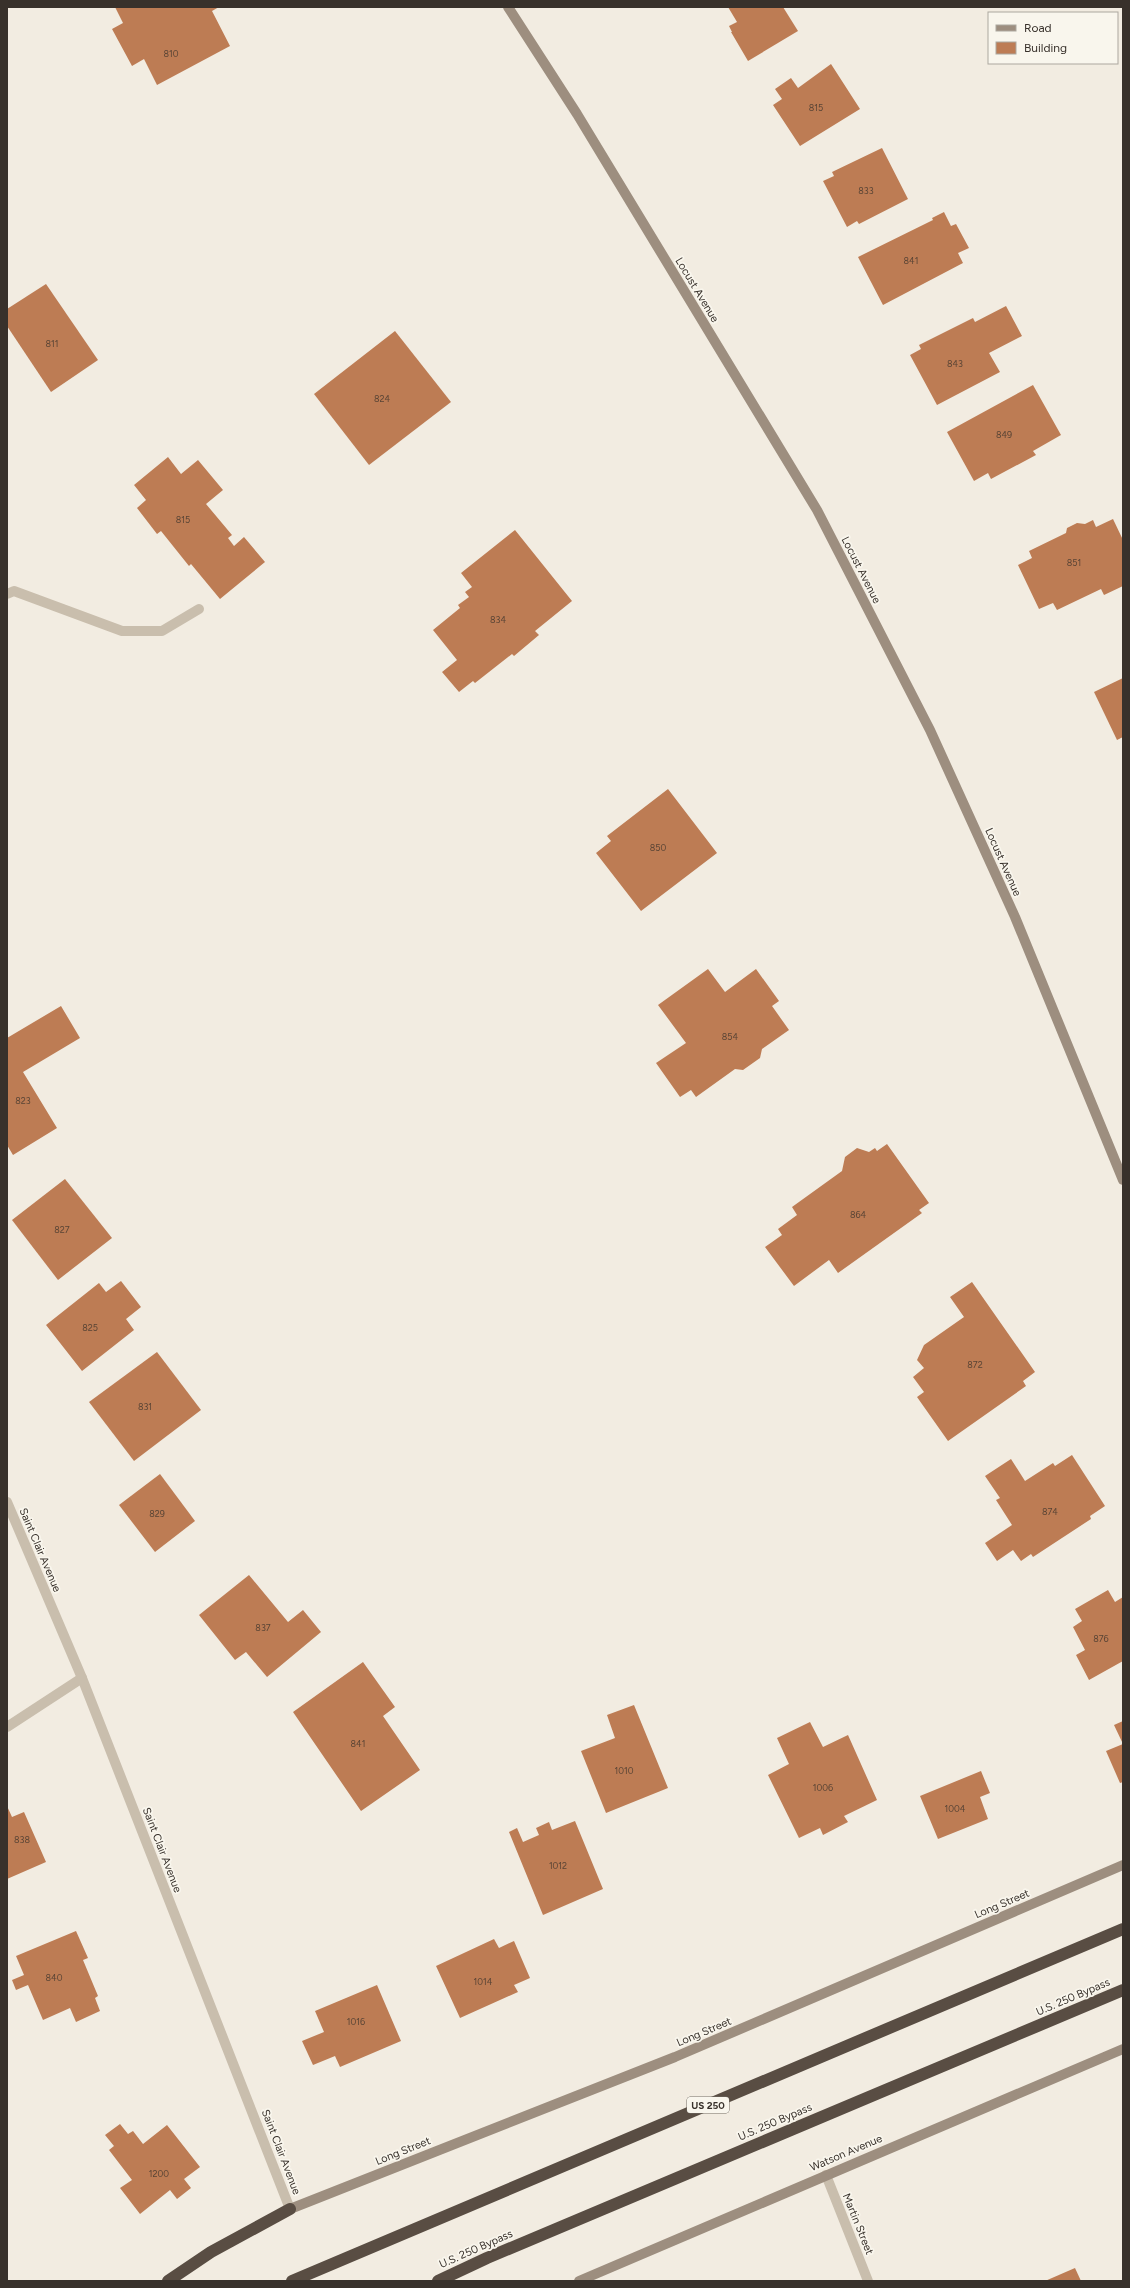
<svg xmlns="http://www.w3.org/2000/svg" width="1130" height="2288" font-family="Figtree,sans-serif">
  <rect width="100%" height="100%" fill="#f2ece1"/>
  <g fill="#bd7c54">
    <path d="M115,7H219L212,11L230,46L157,85L144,59L132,66L112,29L123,23Z"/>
    <path d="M728,7H783L798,31L748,61L731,32H732L729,26L737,22Z"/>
    <path d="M831,64L860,109L800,146L773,105L782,99L775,89L791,78L798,88Z"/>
    <path d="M882,148L908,199L859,224L857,221L847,227L823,181L834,176L832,172Z"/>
    <path d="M944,212L951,226L956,224L969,248L958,253L963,263L883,305L858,257L933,220L932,218Z"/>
    <path d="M46,284L98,360L51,392L7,326V309Z"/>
    <path d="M1006,306L1022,336L989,353L1000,372L937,405L910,355L921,349L919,345L973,318L975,322Z"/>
    <path d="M395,331L451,402L369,465L314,394Z"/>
    <path d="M1033,385L1061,435L1033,451L1036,455L991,479L988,473L974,481L947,432Z"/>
    <path d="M168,457L181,474L198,460L223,490L206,504L232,535L228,538L234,546L244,537L265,562L220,599L191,564L189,566L161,531L157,534L137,508L146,500L134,485Z"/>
    <path d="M1113,519L1123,540V586L1104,595L1101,589L1057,610L1053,603L1039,609L1018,565L1032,558L1029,551L1066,533L1067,528L1077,523L1085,524L1093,520L1096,527Z"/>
    <path d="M515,530L572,601L535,631L539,635L514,656L512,654L475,683L473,681L459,692L442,672L457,660L433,630L460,608L458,605L469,597L465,592L472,587L461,573Z"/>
    <path d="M1123,678V737L1117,740L1094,692Z"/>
    <path d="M668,789L717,853L641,911L596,853L611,841L607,836Z"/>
    <path d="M708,969L725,992L756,969L779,1001L772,1006L789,1030L762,1049L760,1058L743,1070L735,1069L696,1097L691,1090L680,1097L656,1063L686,1043L658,1005Z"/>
    <path d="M61,1006L80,1038L23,1072L57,1128L13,1155L7,1145V1038Z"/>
    <path d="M887,1144L929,1203L919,1210L922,1213L838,1273L829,1260L794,1286L765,1247L782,1235L778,1229L797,1215L792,1207L842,1171L845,1157L857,1148L869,1152L875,1148L877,1151Z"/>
    <path d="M65,1179L112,1238L58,1280L12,1220Z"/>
    <path d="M121,1281L141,1307L126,1319L134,1330L82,1371L46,1325L99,1283L106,1292Z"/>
    <path d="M972,1282L1035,1372L1023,1381L1026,1386L948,1441L917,1397L924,1392L913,1377L924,1368L917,1360L924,1345L964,1317L950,1297Z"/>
    <path d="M157,1352L201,1410L134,1461L89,1402Z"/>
    <path d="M1072,1455L1105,1506L1090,1516L1091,1519L1033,1557L1031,1554L1021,1561L1013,1550L997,1561L985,1543L1012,1525L996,1500L1000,1498L985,1476L1011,1459L1025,1481L1053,1463L1055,1466Z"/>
    <path d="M160,1474L195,1521L155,1552L119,1505Z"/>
    <path d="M249,1575L288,1622L303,1610L321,1632L267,1677L246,1652L235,1660L199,1615Z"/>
    <path d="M1108,1590L1115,1602L1123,1597V1661L1089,1680L1076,1655L1085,1650L1073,1627L1082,1621L1075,1609Z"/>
    <path d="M363,1662L395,1707L383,1716L420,1770L361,1811L293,1712Z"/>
    <path d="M634,1705L668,1788L606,1813L581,1751L615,1738L607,1715Z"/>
    <path d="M1123,1721V1782L1120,1783L1106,1751L1123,1744L1114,1725Z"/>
    <path d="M810,1722L823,1747L848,1735L877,1800L844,1816L848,1822L823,1835L820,1828L799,1838L768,1775L789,1764L777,1738Z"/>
    <path d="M981,1771L990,1793L980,1797L988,1819L938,1839L920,1796Z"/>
    <path d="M7,1806L12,1817L24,1812L46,1862L7,1879Z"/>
    <path d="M575,1821L603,1889L543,1915L509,1832L517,1828L523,1842L539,1835L536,1828L549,1822L552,1830Z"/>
    <path d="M76,1931L88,1958L83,1960L98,1996L95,1998L100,2011L76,2022L70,2008L43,2020L28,1985L16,1990L12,1980L24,1975L16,1956Z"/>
    <path d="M494,1939L499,1948L514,1941L530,1978L514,1985L518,1992L460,2018L436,1966Z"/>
    <path d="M377,1985L401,2041L340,2067L335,2056L313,2065L302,2041L324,2032L315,2011Z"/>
    <path d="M120,2124L128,2134L133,2131L143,2144L167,2125L200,2167L184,2179L191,2188L177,2199L170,2190L140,2214L120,2188L132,2180L109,2150L114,2146L105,2135Z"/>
    <path d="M1075,2268L1081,2281H1045Z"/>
  </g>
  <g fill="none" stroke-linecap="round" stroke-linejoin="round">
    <path stroke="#c9bead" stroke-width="10" d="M7,594L14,591L122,631H162L199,609"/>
    <g stroke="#c9bead" stroke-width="10">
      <path d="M7,1502L82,1678L290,2209"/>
      <path d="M7,1727L82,1678"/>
      <path d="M826,2175L868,2281"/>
    </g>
    <g stroke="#9d8e7f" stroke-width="10">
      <path d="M508,7L577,114L817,510L930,730L1015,917L1123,1180"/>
      <path d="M290,2209L675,2057L1123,1865"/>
      <path d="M579,2281L1123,2049"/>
    </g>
    <g stroke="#594d43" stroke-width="12">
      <path d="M168,2281L211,2252L290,2209"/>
      <path d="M292,2281L1123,1929"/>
      <path d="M438,2281L487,2258L1123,1990"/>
    </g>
  </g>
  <g text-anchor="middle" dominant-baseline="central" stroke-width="3.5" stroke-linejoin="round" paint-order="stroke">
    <g font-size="9" fill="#594435">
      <text x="171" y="53">810</text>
      <text x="816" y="107">815</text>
      <text x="866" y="190">833</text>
      <text x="911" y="260">841</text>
      <text x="52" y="343">811</text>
      <text x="955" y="363">843</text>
      <text x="382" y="398">824</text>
      <text x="1004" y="434">849</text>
      <text x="183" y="519">815</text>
      <text x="1074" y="562">851</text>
      <text x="498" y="619">834</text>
      <text x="658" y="847">850</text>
      <text x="730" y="1036">854</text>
      <text x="23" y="1100">823</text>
      <text x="858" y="1214">864</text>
      <text x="62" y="1229">827</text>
      <text x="90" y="1327">825</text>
      <text x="975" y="1364">872</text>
      <text x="145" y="1406">831</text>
      <text x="1050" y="1511">874</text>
      <text x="157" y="1513">829</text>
      <text x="263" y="1627">837</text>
      <text x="1101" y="1638">876</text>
      <text x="358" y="1743">841</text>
      <text x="624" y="1770">1010</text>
      <text x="823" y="1787">1006</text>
      <text x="955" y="1808">1004</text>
      <text x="22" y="1839">838</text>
      <text x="558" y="1865">1012</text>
      <text x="54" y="1977">840</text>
      <text x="483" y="1981">1014</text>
      <text x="356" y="2021">1016</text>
      <text x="159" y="2173">1200</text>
    </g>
    <rect fill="#f9f6ed" stroke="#726c65" stroke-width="1" x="687" y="2097" width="42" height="16" rx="3"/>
    <g font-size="10" font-weight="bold" fill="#38312b">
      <text x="708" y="2105">US 250</text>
    </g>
    <g font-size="11" fill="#38312b" stroke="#f9f6ed">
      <text transform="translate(697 290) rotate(59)">Locust Avenue</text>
      <text transform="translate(861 570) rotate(63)">Locust Avenue</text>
      <text transform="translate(1003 862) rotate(66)">Locust Avenue</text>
      <text transform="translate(40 1550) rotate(67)">Saint Clair Avenue</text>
      <text transform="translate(162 1850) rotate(69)">Saint Clair Avenue</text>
      <text transform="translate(1002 1904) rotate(-23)">Long Street</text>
      <text transform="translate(1073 1997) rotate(-23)">U.S. 250 Bypass</text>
      <text transform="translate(704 2032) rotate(-23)">Long Street</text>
      <text transform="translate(775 2122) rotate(-23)">U.S. 250 Bypass</text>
      <text transform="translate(403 2151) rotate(-22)">Long Street</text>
      <text transform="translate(281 2152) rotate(69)">Saint Clair Avenue</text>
      <text transform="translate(846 2153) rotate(-23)">Watson Avenue</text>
      <text transform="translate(858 2224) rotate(68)">Martin Street</text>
      <text transform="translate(476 2249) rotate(-24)">U.S. 250 Bypass</text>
    </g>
  </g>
  <rect width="1130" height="2288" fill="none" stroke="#38312b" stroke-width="16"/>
  <rect x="988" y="12" width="130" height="52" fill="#f9f6ed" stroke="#aca79f"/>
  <rect x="996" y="25" width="20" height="6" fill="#9d8e7f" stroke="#aca79f"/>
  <text x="1024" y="32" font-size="12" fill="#38312b">Road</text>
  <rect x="996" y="42" width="20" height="12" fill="#bd7c54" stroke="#aca79f"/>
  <text x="1024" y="52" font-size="12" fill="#38312b">Building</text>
</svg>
